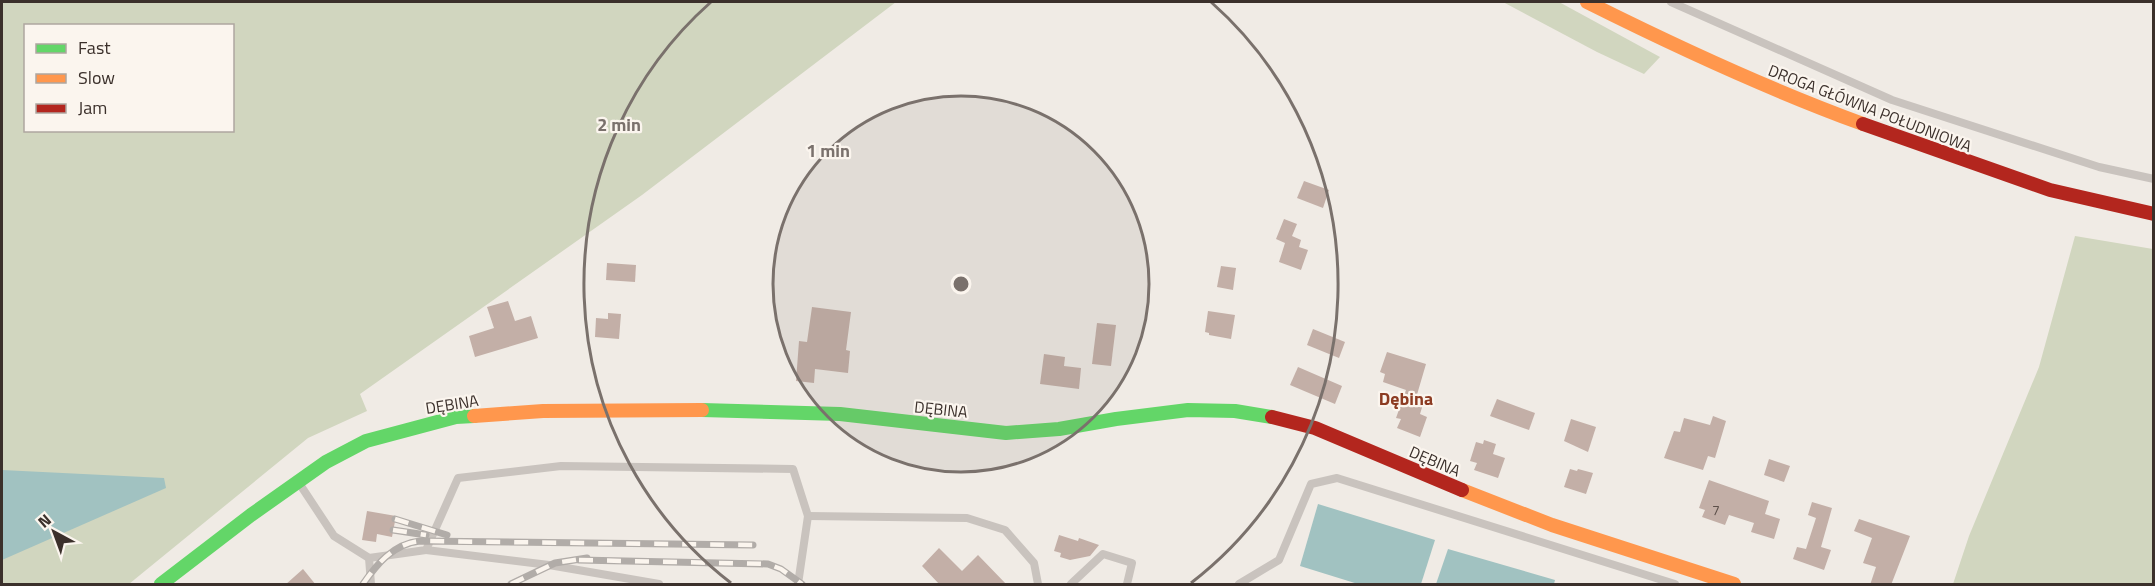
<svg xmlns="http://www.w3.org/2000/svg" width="2155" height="586" font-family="'Titillium Web',sans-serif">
  <rect width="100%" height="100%" fill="#f0ebe5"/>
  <g fill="#d1d6bf" fill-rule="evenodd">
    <path d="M2,2H896L642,195L360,394L367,411L308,438L129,584H2ZM26,26H232V130H26Z"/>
    <path d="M1503,2H1559L1660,57L1644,74L1597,52Z"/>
    <path d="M2075,236L2153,249V584H1953L1969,536L2039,367Z"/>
  </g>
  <g fill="#a1c2c1">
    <path d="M2,470L164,478L166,488L2,560Z"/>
    <path d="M1318,504L1435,540L1421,584H1358L1300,566Z"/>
    <path d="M1448,549L1555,580L1554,584H1436Z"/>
  </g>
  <g fill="#c3afa7">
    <path d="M1304,181L1329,190L1323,208L1297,198Z"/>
    <path d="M1284,219L1297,224L1292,236L1301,240L1299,247L1308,250L1301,270L1279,262L1285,243L1276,239Z"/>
    <path d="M607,263L636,265L635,282L606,280Z"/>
    <path d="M1221,266L1236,268L1233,290L1217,287Z"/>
    <path d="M508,301L515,321L531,316L538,338L475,357L469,336L494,328L487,307Z"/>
    <path d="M812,307L851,312L846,350L850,351L848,373L815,369L814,383L796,381L799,341L807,342Z"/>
    <path d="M1208,311L1235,315L1231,339L1209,335V333L1205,332Z"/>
    <path d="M608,313L621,314L619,339L595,337L596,318L608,319Z"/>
    <path d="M1097,323L1116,325L1111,366L1092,364Z"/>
    <path d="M1313,329L1345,342L1339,358L1307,345Z"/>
    <path d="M1387,352L1426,364L1416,398L1424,401L1420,414L1427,417L1420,437L1397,428L1401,419L1396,418L1406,390L1383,382L1385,374L1380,372Z"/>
    <path d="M1044,354L1065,357L1064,366L1081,368L1079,389L1040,384Z"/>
    <path d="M1298,367L1342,386L1335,404L1290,385Z"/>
    <path d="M1497,399L1535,413L1529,430L1490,416Z"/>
    <path d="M1713,416L1726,421L1715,458L1708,456L1703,470L1664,458L1674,431L1680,432L1684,418L1710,425Z"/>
    <path d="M1571,419L1596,427L1588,452L1564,441Z"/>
    <path d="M1484,440L1496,444L1493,454L1505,458L1498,478L1474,470L1477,463L1470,461L1476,442L1483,444Z"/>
    <path d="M1769,459L1790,466L1784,482L1764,475Z"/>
    <path d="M1570,469L1577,471L1578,469L1593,473L1586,494L1564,487Z"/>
    <path d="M1709,480L1769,501L1765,514L1780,519L1774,539L1751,532L1754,523L1729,515L1725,525L1702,517L1705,510L1699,508Z"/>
    <path d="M1812,502L1832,508L1821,547L1831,550L1824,570L1793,559L1797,547L1806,549L1816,518L1808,515Z"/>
    <path d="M367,511L396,516L392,537L377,534L376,542L362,540Z"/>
    <path d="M1859,519L1910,536L1891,585H1870L1876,567L1863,563L1872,538L1854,531Z"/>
    <path d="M1059,535L1078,541L1079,538L1099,545L1090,556L1070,560L1060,557L1061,553L1054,551Z"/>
    <path d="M939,548L962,571L978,555L1007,585H940L922,566Z"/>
    <path d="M303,569L316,585H285Z"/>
  </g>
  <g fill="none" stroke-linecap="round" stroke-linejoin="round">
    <g stroke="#c9c3be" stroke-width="8">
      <path d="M1671,2L1892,100L2099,167L2154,179"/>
      <path d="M299,483L334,536L369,558L371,584"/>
      <path d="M808,516L967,518L1005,530L1034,563L1038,584"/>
      <path d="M426,550L549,565L659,584"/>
      <path d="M369,558L426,550L458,478L561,466L793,469L808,516L798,584"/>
      <path d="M1071,584L1103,554L1132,563L1127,584"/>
      <path d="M1239,584L1279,560L1311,484L1337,478L1675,584"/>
    </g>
    <g stroke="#63d668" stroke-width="14">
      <path d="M702,410L840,414L1006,433L1059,429L1116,419L1188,410L1235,411L1272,417"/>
      <path d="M161,584L251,515L326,462L366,441L456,417L474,416"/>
    </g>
    <g stroke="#ff974d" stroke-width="14">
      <path d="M1587,2C1679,48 1767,89 1863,124"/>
      <path d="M474,416L543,411L702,410"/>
      <path d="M1462,490L1552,525L1734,584"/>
    </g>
    <g stroke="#b3261e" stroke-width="14">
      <path d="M1863,124L2050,190L2154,214"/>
      <path d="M1272,417L1315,428L1462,490"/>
    </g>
    <g stroke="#b1aca8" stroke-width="7">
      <g id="rail">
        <path d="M395,519L447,535"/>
        <path d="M393,530L426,535"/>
        <path d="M579,560L768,564L781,569L802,584"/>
        <path d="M363,584C377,564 393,544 420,541L753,545"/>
        <path d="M511,584L555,563L587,558"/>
      </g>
    </g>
    <use href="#rail" stroke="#fbf5ee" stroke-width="4.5" stroke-dasharray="14" stroke-linecap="butt"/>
  </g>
  <circle cx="961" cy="284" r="188" fill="#7a716c" fill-opacity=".12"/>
  <g fill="none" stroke="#7a716c" stroke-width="3">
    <circle cx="961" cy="284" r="188"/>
    <path d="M731 583A377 377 0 0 1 711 2M1211 2A377 377 0 0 1 1191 583"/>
  </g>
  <g text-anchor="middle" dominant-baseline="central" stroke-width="4.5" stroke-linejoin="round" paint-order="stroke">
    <g font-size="14" fill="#5d504a">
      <text x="1716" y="509">7</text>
    </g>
    <g font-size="16" fill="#3b302b" stroke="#fbf5ee">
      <text transform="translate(1870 108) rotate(21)">DROGA GŁÓWNA POŁUDNIOWA</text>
      <text transform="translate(452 404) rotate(-9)">DĘBINA</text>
      <text transform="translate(941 409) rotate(6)">DĘBINA</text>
      <text transform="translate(1435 461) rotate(23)">DĘBINA</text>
    </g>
    <g font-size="18" font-weight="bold" fill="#8c3b22" stroke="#fbf5ee">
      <text x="1406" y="398">Dębina</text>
    </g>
  </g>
  <circle cx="961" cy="284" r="9" fill="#7a716c" stroke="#fbf5ee" stroke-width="3"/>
  <g font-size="18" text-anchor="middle" font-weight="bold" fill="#7a716c" stroke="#fbf5ee" stroke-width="4.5" stroke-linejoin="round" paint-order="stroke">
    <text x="619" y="131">2 min</text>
    <text x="828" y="157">1 min</text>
  </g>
  <rect width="2155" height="586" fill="none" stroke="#3b302b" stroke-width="6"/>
  <rect x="24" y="24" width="210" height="108" fill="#fbf5ee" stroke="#aea6a0" stroke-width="1.5"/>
  <rect x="36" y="44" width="30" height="9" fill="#63d668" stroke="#aea6a0" stroke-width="1.5"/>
  <text x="78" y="54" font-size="18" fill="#3b302b">Fast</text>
  <rect x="36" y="74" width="30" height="9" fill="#ff974d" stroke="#aea6a0" stroke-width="1.5"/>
  <text x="78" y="84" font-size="18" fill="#3b302b">Slow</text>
  <rect x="36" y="104" width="30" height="9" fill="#b3261e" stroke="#aea6a0" stroke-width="1.5"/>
  <text x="78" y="114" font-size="18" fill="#3b302b">Jam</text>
  <g transform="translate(54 532) rotate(319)" stroke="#fbf5ee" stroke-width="4.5" paint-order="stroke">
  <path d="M0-4.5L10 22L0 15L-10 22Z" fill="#3b302b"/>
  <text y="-9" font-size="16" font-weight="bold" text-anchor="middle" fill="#3b302b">N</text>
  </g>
</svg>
